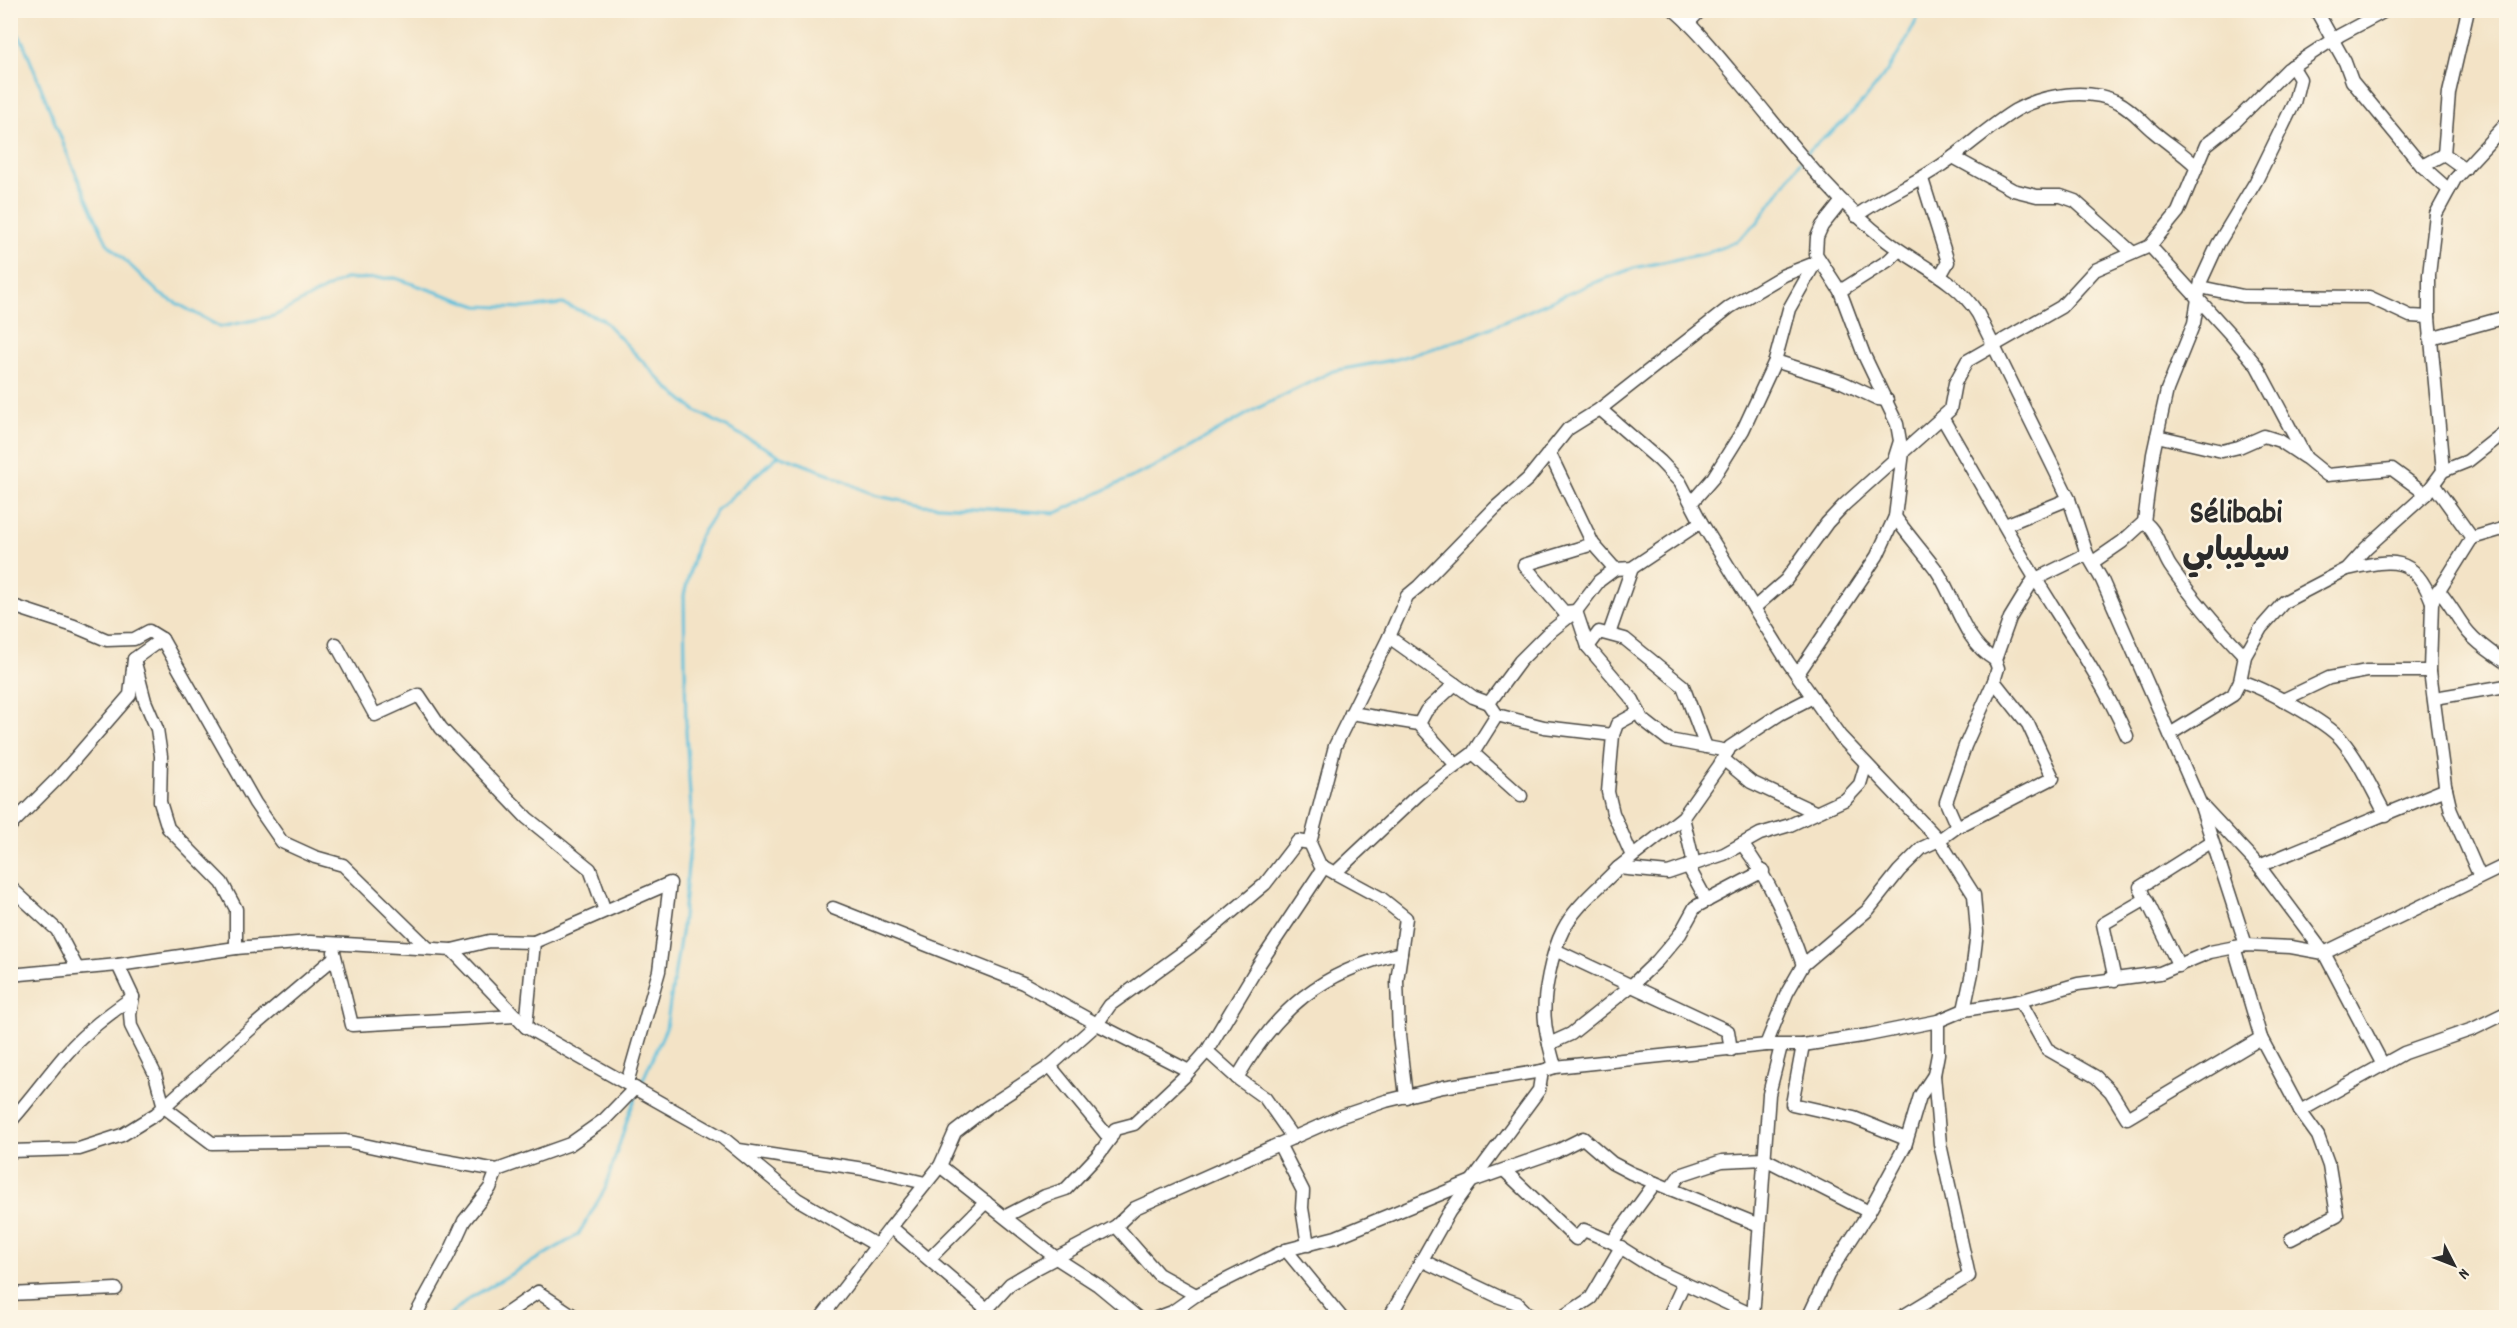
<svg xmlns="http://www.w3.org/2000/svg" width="2517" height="1328" font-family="Dekko,'Playpen Sans Arabic',sans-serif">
  <rect width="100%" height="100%" fill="#fcf5e5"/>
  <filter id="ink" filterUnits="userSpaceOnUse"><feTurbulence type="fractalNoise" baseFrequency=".0167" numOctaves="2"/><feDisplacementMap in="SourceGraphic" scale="12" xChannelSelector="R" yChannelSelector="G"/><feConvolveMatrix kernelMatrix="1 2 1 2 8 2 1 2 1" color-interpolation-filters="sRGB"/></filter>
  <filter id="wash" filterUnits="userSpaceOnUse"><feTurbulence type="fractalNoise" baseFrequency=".008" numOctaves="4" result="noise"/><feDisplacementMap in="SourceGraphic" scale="24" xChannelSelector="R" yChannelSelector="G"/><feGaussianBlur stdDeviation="1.35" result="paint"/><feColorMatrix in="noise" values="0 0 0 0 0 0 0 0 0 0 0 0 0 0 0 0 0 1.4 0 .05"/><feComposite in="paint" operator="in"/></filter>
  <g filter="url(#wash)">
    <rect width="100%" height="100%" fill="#f3e3c6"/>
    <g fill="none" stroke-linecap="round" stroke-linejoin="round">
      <g stroke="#5dbfdb" stroke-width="3">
        <path d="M10,21L23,42L71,163L107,243L160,294L220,327L274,316L344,279L395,278L478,306L523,308L563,304L602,319L669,389L696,411L779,455L830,474L873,495L923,505L1056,513L1160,464L1256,409L1333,371L1397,359L1467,338L1588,285L1634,268L1707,253L1737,241L1757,223L1801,161"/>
        <path d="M1805,155C1817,141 1831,134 1844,121C1878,89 1902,54 1921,10"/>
        <path d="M640,1086L666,1028L682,927L692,826L686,731L684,595L698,539L718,509L779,455"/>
        <path d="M446,1318L470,1298L578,1235L605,1189L629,1114L638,1092"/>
      </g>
    </g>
  </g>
  <g filter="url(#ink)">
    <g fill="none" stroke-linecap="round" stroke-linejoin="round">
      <g stroke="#494742" stroke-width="15">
        <g id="minor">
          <path d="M1674,10C1695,27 1713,50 1730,70C1781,129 1825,193 1887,241C1918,265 1956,279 1978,314L2069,499L2087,554L2102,580L2200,803L2246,945"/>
          <path d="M2316,10L2345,62L2352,81L2422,166L2449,190"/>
          <path d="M2505,10L2506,13"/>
          <path d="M1688,23L1701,10"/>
          <path d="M1953,157L2013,190L2037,196H2061L2075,201L2133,253"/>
          <path d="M2422,166L2444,154"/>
          <path d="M2465,169L2444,154L2449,93L2468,10"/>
          <path d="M1922,179L1948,262L1940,276"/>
          <path d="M1856,216C1885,195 1917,183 1946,162C1970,145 1991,125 2016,110C2045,94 2088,88 2118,102C2132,109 2141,121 2153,131C2168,144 2182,152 2196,166"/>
          <path d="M2150,246L2232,336L2257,366L2306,458L2327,475L2392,469L2426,494"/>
          <path d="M2200,287L2243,296L2369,297L2410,316L2429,317"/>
          <path d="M1840,291L1889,260L1899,250"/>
          <path d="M2430,338L2506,317"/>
          <path d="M1775,361L1842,382L1878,399L1887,400"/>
          <path d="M1600,409L1660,461L1680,482L1701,522L1754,608L1788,662L1840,736L1939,840L1974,895L1977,932L1972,973L1964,1010"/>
          <path d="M1943,419C1969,465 1996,511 2023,558C2058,617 2099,673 2127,736"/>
          <path d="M2157,436L2222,451L2239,447L2264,436L2280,441L2304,457"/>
          <path d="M1549,452L1593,544L1615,569L1632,568L1701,522"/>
          <path d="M2443,471L2429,317V275L2436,214L2455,179L2506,124"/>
          <path d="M2434,485L2472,538L2506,528"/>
          <path d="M1692,502L1713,478L1743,430L1775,361L1789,309L1815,263"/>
          <path d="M1895,517C1908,535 1922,551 1935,568C1956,597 1962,641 1995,660"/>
          <path d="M2144,522C2158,531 2161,552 2170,566C2192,598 2218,628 2245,656"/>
          <path d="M2005,525L2069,499"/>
          <path d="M2472,538L2432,602L2430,671L2445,785L2451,811L2480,877"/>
          <path d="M1593,544L1524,565L1564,612L1576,611L1588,647L1633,700L1642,719L1669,740L1728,751"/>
          <path d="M2093,562L2122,542L2144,522L2153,454L2167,390L2194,323L2201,281L2218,244L2256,181L2294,103L2300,79L2292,66"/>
          <path d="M2347,569C2390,560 2414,553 2432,602"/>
          <path d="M2438,590C2451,604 2457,619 2469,633C2479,645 2494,654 2506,663"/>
          <path d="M10,605L74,626L107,640L134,639L149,631L162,639L255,803L282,842L315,857L343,865L428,948"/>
          <path d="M1754,608L1786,580L1827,523L1844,505L1894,460L1900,441L1897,424L1864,355L1840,291L1816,254L1817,237L1822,226L1842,201"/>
          <path d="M1609,634L1632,568"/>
          <path d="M1389,637L1473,697L1489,703"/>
          <path d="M336,644L375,715L419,695L441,728L527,818L590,869L605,911"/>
          <path d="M1588,647L1599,632L1625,639L1683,686L1706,747"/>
          <path d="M134,659L145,701L157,729L161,756L160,802L168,828L222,883L236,909V948"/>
          <path d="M1797,675L1877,556L1895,517L1903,452L1950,410L1955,383L1967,361L2061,307L2095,270L2150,246L2178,212L2206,145L2235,122L2288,69L2340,35L2387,10"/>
          <path d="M2240,681C2263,687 2325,721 2341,739C2360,761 2372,790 2386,815"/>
          <path d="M2435,698L2506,686"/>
          <path d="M2283,700L2329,678L2367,671H2430"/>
          <path d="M1351,713L1419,724L1456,765"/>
          <path d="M1497,715L1544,727L1613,735L1608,792L1613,813L1632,856"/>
          <path d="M1419,724L1426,711L1455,684"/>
          <path d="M2170,734L2233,695L2240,681L2245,656L2261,628L2284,602L2347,569L2366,548L2426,494L2443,471L2468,461L2506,431"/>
          <path d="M1613,735L1617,724L1639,712"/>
          <path d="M1473,753L1521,796"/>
          <path d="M1723,759L1751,782L1815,812"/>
          <path d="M2203,806L2259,866L2324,953L2383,1065"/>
          <path d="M1683,817L1694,864"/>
          <path d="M10,826L60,776L130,695L134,659L162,639"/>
          <path d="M1957,827L1946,802L1965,746L1994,681L1998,668L1995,660L2010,618L2035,577H2040L2087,554"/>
          <path d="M1742,844C1770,880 1788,922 1803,965"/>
          <path d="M1688,866L1707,901"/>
          <path d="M2259,866L2446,789"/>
          <path d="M1618,868L1683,817L1719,766L1730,747L1780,714L1813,697"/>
          <path d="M1335,873L1421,792L1473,753L1497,715L1489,703L1520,661L1546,635L1576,611L1599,581L1615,569"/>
          <path d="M10,887L57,930L77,968"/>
          <path d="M2145,899L2140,887L2211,842"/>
          <path d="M833,908L1023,983L1097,1024L1110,1005L1190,947L1265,884L1298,841L1310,843"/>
          <path d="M2234,947L2261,1038L2300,1111L2318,1136L2329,1166L2337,1215L2291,1239"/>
          <path d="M452,950L489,941L534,942"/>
          <path d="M1555,950L1728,1031L1731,1050"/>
          <path d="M334,952L352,1025L516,1016"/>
          <path d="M118,965L133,997L130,1014L131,1026L155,1074L164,1107L212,1143L346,1141L401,1153L497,1170L570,1144L604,1120L635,1088"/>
          <path d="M10,975L118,965L236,948L310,942L452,950L526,1027L723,1138L797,1199L876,1245"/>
          <path d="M2115,980L2103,924L2146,899L2179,966"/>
          <path d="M2020,1001L2047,1049L2096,1077L2111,1092L2127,1118L2261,1038"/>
          <path d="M526,1027L534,942L670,883L659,971L627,1083"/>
          <path d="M1549,1044L1571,1034L1631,986L1657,961L1680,934L1695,907L1763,871"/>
          <path d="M1766,1045L1787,993L1803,965L1868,910L1899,871L1922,848L1939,840L1957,827L2053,778L2028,724L1994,681"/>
          <path d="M1803,1045L1792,1104L1854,1118L1906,1139"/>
          <path d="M1050,1066L1110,1139"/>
          <path d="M1555,1067C1551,1052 1546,1036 1545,1021C1542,998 1552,951 1563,930C1575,906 1600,887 1618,868L1668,873L1724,854L1760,834L1790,825L1846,799L1860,784L1866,764"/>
          <path d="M1237,1078C1277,1009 1321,971 1401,953"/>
          <path d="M1406,1097L1399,1035L1397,981L1406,918L1381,898L1320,865L1310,843L1335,746L1389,637L1407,596L1419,586L1495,508L1528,479L1568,429L1600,409L1730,307L1784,275L1820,261"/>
          <path d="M2300,1111L2404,1053L2473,1029L2506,1013"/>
          <path d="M10,1122C30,1100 47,1076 66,1054C86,1031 109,1014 133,997"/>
          <path d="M1293,1138L1265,1098L1237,1078L1207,1051L1258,966L1324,867"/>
          <path d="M1279,1144L1303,1191L1302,1208L1308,1245"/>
          <path d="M739,1150L870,1170L925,1183"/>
          <path d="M10,1151L79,1149L122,1135L156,1114L255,1025L335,957"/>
          <path d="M940,1166L891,1227L988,1310"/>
          <path d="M1505,1171L1576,1239L1584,1230L1612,1242"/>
          <path d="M1655,1183L1612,1242L1658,1271L1759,1318"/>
          <path d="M1670,1189L1680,1175L1722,1161L1765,1159L1869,1212"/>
          <path d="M1006,1216L1045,1196L1066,1189L1099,1154L1110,1139L1115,1129L1134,1124L1185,1076L1207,1051"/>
          <path d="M1116,1226L1158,1274L1196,1295"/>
          <path d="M1286,1250L1342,1318"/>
          <path d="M929,1259L986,1202"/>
          <path d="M1421,1260L1497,1296L1517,1303L1532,1318"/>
          <path d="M10,1294L116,1289"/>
          <path d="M414,1318L449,1254L464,1221L490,1188L497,1170"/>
          <path d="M500,1318L538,1292L577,1318"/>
          <path d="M821,1318L891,1227"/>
          <path d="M979,1318L1010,1284L1037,1268L1116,1226L1135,1208L1342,1116L1386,1101L1443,1087L1542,1071L1555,1067L1766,1045H1803L1868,1035L1938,1021L1964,1010L2020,1001L2078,984L2160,973L2210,952L2246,945L2291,947L2324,953L2506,865"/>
          <path d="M1138,1318L1098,1285L1056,1258L940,1166L955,1132L986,1108L1050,1066L1097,1024L1189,1071"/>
          <path d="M1156,1318L1172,1312L1196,1295L1286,1250L1336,1237L1472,1181L1557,1151L1583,1138L1612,1163L1631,1173L1759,1225"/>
          <path d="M1389,1318L1449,1212L1539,1090L1542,1071"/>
          <path d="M1561,1318L1591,1298L1621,1247"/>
          <path d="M1668,1318L1684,1283"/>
          <path d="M1753,1318L1769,1094L1781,1046"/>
          <path d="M1808,1318L1828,1275L1869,1212L1905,1146L1920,1096L1934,1075"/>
          <path d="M1900,1318L1969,1276L1940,1144L1934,1075L1938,1054V1021"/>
        </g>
      </g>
      <use href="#minor" stroke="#fff" stroke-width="12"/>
    </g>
  </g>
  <g text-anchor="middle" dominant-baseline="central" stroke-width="5" stroke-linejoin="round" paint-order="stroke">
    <g font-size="33" font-weight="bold" fill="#2b2b2b" stroke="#fcf5e5">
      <text x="2236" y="515">Sélibabi<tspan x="2236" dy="38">سيليبابي</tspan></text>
    </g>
  </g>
  <rect width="2517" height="1328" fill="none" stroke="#fcf5e5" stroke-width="36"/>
  <g transform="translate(2454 1265) rotate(132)" stroke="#fcf5e5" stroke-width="4.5" paint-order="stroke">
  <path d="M0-4.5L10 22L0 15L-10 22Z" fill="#2b2b2b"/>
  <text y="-9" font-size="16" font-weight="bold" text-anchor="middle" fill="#2b2b2b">N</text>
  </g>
</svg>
